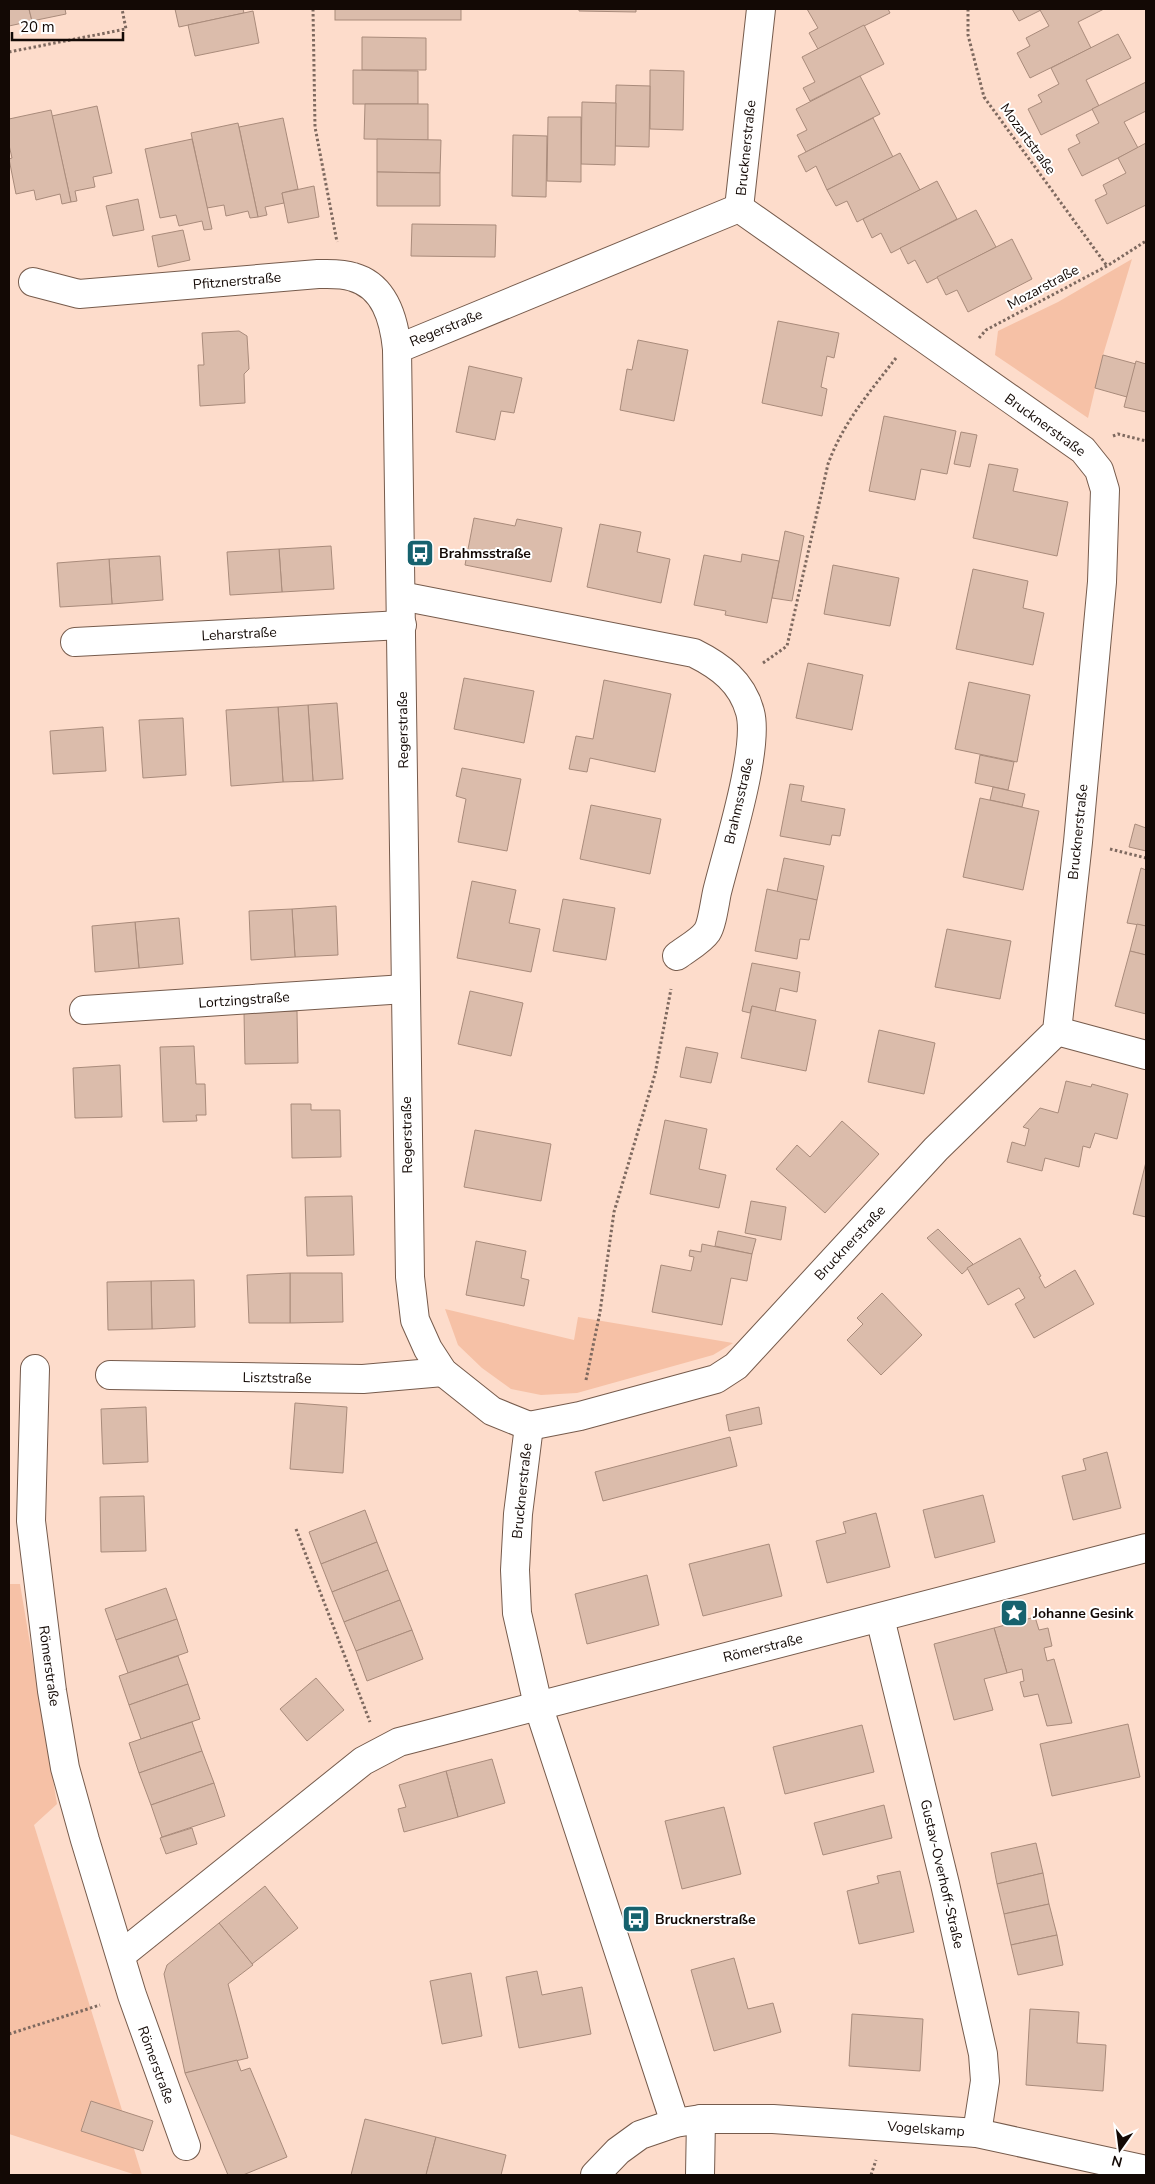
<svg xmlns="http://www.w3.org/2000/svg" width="1155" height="2184" font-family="'Nunito Sans',sans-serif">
  <rect width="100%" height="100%" fill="#fddccb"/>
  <g fill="#f6c1a6">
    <path d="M1132,259L1103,355L1088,418L995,355L998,331L1058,302Z"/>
    <path d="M445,1309L574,1340L578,1317L733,1343L713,1355L577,1393L541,1395L511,1389L482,1368L458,1345Z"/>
    <path d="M9,1584H20L57,1804L34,1825L142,2175H136L9,2134Z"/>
  </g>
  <g fill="#dbbcab" stroke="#a98b7b">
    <path d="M9,9H29L32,21L9,26Z"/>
    <path d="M29,9H65L66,14L32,21Z"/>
    <path d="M175,9H243L244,13L179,27Z"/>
    <rect x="335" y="9" width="126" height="11"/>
    <path d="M579,9H636V12L579,11Z"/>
    <path d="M807,9H888L890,13L818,49L809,33L818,28Z"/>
    <path d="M1012,9H1043L1019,21Z"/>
    <path d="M1043,9H1104L1078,22L1091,48L1030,78L1017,53L1030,46L1026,38L1049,26L1040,10Z"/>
    <path d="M253,11L259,43L195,56L188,25Z"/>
    <path d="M864,25L884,64L810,101L803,88L815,82L802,57Z"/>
    <path d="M1118,34L1131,58L1086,80L1099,106L1041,135L1028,109L1042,102L1038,95L1059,84L1051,68Z"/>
    <path d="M362,37L426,38V70H362Z"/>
    <path d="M353,70L418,71V104H353Z"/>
    <path d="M650,70L684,71L683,130L650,129Z"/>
    <path d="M860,76L880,114L806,152L797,135L807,130L796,109Z"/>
    <path d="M1146,82V111L1124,122L1138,148L1082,176L1068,149L1080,143L1076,135L1099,123L1092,109Z"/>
    <path d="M616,85L650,86L649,147L615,146Z"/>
    <path d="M582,102L616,103L615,165L581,164Z"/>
    <path d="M365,104H428V140L364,139Z"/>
    <path d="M97,106L112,173L93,177L95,187L75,191L77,201L71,202L52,116Z"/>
    <path d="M51,110L71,202L62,204L60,194L36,200L34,190L16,194L9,159L12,158L9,145V119Z"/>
    <path d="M548,117H581V182L547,181Z"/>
    <path d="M283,118L298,189L282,193L284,203L265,207L267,215L258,217L239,127Z"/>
    <path d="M873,118L893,157L827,190L816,166L806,172L798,156Z"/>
    <path d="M238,123L258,217L250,218L248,211L226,216L224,205L207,208L191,133Z"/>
    <path d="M513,135L547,136L546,197L512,196Z"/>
    <path d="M192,139L212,229L204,230L202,221L179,226L176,215L160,218L145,149Z"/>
    <path d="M377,139L441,140L440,173L377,172Z"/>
    <path d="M1146,143V205L1107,224L1095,200L1107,194L1103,185L1126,173L1118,158Z"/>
    <path d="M900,153L920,190L857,222L847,201L836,206L827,190Z"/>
    <path d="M377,172L440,173V206H377Z"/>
    <path d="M937,181L957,219L891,253L881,233L872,238L863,219Z"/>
    <path d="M314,186L319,217L288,223L282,193Z"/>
    <path d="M138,199L144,230L113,236L106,206Z"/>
    <path d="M976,210L996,247L927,283L915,260L908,264L900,248Z"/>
    <path d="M412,224L496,225L495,257L411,256Z"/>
    <path d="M183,230L190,260L158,267L152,236Z"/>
    <path d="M1012,239L1032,279L968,312L957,290L946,295L937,277Z"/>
    <path d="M778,321L839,333L834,358L827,356L821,387L827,389L822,416L762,403Z"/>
    <path d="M239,331L247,336L249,369L244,374L245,403L200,406L198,365H204L202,333Z"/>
    <path d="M638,340L688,350L674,421L620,410L627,369L632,370Z"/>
    <path d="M1103,355L1136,364L1127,397L1095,388Z"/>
    <path d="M1136,361L1146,364V412L1124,407Z"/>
    <path d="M469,366L522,378L514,413L501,411L495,440L456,432Z"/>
    <path d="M884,416L956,431L947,474L921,469L915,500L869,491Z"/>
    <path d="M961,432L977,435L970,467L954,464Z"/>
    <path d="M989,464L1018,469L1013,491L1068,502L1057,556L973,538Z"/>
    <path d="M474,518L515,526L517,519L562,528L551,582L465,565Z"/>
    <path d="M600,524L641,532L637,552L670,559L661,603L587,587Z"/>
    <path d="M785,531L804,536L792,601L772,598Z"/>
    <path d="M331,546L334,589L282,592L279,549Z"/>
    <path d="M279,549L282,592L230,595L227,552Z"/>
    <path d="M742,554L779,561L767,623L725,615L726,611L694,605L704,555L741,562Z"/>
    <path d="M160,556L163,600L112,604L109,559Z"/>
    <path d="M109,559L112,604L60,607L57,563Z"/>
    <path d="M833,565L899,578L890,626L824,614Z"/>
    <path d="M973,569L1028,581L1023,608L1044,613L1033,665L956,649Z"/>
    <path d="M808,663L863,675L852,730L796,718Z"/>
    <path d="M464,678L534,691L524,743L454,729Z"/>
    <path d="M604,680L671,694L655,772L590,758L587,772L569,769L576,736L593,739Z"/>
    <path d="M969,682L1030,695L1017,762L955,749Z"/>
    <path d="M337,703L343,779L313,781L308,705Z"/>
    <path d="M308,705L313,781L283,782L278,707Z"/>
    <path d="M278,707L283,782L231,786L226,710Z"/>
    <path d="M183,718L186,775L143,778L139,720Z"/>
    <path d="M103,727L106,771L53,774L50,731Z"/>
    <path d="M980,755L1014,762L1008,790L975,783Z"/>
    <path d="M462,768L521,779L507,851L458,842L466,799L456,796Z"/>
    <path d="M790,784L804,786L801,801L845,809L840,836L832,835L830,845L780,836Z"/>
    <path d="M993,787L1025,794L1022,807L990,800Z"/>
    <path d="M980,798L1039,811L1023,890L963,877Z"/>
    <path d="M591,805L661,819L650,874L580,859Z"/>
    <path d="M1135,824L1146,828V851L1129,847Z"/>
    <path d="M784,858L824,866L817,900L777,892Z"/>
    <path d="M1141,868L1146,870V926L1127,923Z"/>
    <path d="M472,881L516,890L509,923L540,929L531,972L457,958Z"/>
    <path d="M767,889L817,900L809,940L800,939L797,959L755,951Z"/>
    <path d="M563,899L615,908L606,960L553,951Z"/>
    <path d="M336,906L338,955L295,957L292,909Z"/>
    <path d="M292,909L295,957L251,960L249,911Z"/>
    <path d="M179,918L183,964L139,968L135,922Z"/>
    <path d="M135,922L139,968L95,972L92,926Z"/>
    <path d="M1137,924L1146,926V955L1130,951Z"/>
    <path d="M947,929L1011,941L1000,999L935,987Z"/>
    <path d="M1130,951L1146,955V1014L1115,1006Z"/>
    <path d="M752,963L800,972L797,992L780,988L775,1012L752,1006L750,1013L742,1011Z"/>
    <path d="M470,991L523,1003L511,1056L458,1044Z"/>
    <path d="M752,1006L816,1020L806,1071L741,1058Z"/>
    <path d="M297,1011L298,1063L245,1064L244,1012Z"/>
    <path d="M879,1030L935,1043L924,1094L868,1082Z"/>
    <path d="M194,1046L196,1084H205L206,1115H196L197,1121L163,1122L160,1047Z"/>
    <path d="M686,1047L718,1053L711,1083L680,1077Z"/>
    <path d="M120,1065L122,1117L75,1118L73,1068Z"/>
    <path d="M1066,1081L1091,1087L1092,1084L1128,1094L1117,1139L1095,1133L1090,1148L1083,1146L1079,1167L1045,1158L1042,1171L1007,1162L1012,1142L1025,1146L1029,1129L1023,1127L1040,1108L1058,1113Z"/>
    <path d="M291,1104H311V1110H340L341,1157L292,1158Z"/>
    <path d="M665,1120L707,1129L699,1169L726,1175L719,1208L650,1194Z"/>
    <path d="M842,1121L879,1154L825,1213L776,1169L797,1145L810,1157Z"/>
    <path d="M475,1130L551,1144L541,1201L464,1187Z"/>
    <path d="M1146,1162V1217L1133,1214Z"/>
    <path d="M352,1196L354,1255L307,1256L305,1197Z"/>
    <path d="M751,1201L786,1207L781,1240L745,1233Z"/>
    <path d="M938,1229L973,1264L962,1274L927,1238Z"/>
    <path d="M718,1231L756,1239L752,1254L715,1246Z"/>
    <path d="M1020,1238L1041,1276L1039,1277L1045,1288L1075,1270L1094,1304L1034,1338L1015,1304L1025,1298L1019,1288L988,1305L967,1268Z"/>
    <path d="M476,1241L526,1251L521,1278L529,1280L524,1306L466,1295Z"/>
    <path d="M702,1244L752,1254L747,1281L731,1278L722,1325L652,1312L661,1265L691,1271L694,1257L689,1256L690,1250L701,1252Z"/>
    <path d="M290,1273H342L343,1322L290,1323Z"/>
    <path d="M290,1273V1323H249L247,1275Z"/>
    <path d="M194,1280L195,1327L152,1329L151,1281Z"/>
    <path d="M151,1281L152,1329L108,1330L107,1282Z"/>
    <path d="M882,1293L922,1335L881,1375L847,1340L863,1324L857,1318Z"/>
    <path d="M295,1403L347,1407L343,1473L290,1469Z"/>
    <path d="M146,1407L148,1462L103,1464L101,1409Z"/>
    <path d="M759,1407L762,1424L729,1431L726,1415Z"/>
    <path d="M730,1437L737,1466L603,1501L595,1472Z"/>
    <path d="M1107,1452L1121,1508L1073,1520L1062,1476L1086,1470L1083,1459Z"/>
    <path d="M983,1495L995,1542L935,1558L923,1510Z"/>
    <path d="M144,1496L146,1551L101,1552L100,1497Z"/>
    <path d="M365,1510L377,1542L321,1564L309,1532Z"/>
    <path d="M876,1513L890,1567L827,1583L816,1541L846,1533L843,1522Z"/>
    <path d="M377,1542L388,1570L332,1592L321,1564Z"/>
    <path d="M769,1544L782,1596L703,1616L689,1564Z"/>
    <path d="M388,1570L400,1600L344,1622L332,1592Z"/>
    <path d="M647,1575L659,1625L587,1644L575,1594Z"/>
    <path d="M166,1588L177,1619L116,1640L105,1609Z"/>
    <path d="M400,1600L412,1630L356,1651L344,1622Z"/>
    <path d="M1035,1617L1039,1630L1048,1628L1052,1646L1044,1648L1047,1661L1054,1659L1072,1723L1047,1726L1038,1694L1024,1697L1020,1682L1024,1681L1022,1669L1007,1673L994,1628Z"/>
    <path d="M177,1619L188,1652L128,1673L116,1640Z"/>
    <path d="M994,1628L1007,1673L984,1679L993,1710L954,1720L934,1644Z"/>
    <path d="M412,1630L423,1659L367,1681L356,1651Z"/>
    <path d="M178,1656L188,1684L129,1705L119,1676Z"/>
    <path d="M316,1678L344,1710L307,1741L280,1709Z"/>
    <path d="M188,1684L200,1719L141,1739L129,1705Z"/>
    <path d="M192,1722L202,1751L139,1773L129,1743Z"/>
    <path d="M1128,1724L1140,1777L1052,1796L1040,1744Z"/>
    <path d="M862,1725L874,1772L785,1794L773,1747Z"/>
    <path d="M202,1751L214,1783L151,1805L139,1773Z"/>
    <path d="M492,1759L505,1803L458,1817L446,1771Z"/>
    <path d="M446,1771L458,1817L404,1832L398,1809L406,1807L399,1785Z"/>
    <path d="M214,1783L225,1816L162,1837L151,1805Z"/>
    <path d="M884,1805L892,1838L823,1855L814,1823Z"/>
    <path d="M724,1807L741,1874L682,1889L665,1821Z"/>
    <path d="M192,1828L197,1844L166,1854L160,1838Z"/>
    <path d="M1036,1843L1043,1873L997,1884L991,1853Z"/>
    <path d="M900,1871L914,1932L859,1944L847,1891L879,1883L877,1876Z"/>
    <path d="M1043,1873L1049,1904L1004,1914L997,1884Z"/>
    <path d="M265,1886L298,1928L252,1964L219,1923Z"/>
    <path d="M1049,1904L1057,1935L1011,1945L1004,1914Z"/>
    <path d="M219,1923L253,1965L228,1984L248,2058L185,2073L164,1974L167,1965Z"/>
    <path d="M1057,1935L1063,1965L1018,1975L1011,1945Z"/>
    <path d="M734,1958L748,2009L773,2003L781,2032L714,2051L691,1970Z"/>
    <path d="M537,1971L542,1995L582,1987L591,2034L519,2048L506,1977Z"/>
    <path d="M471,1973L482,2036L442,2044L430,1981Z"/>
    <path d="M1030,2009L1079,2012L1077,2043L1106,2045L1103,2091L1026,2085Z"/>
    <path d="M852,2014L923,2019L920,2071L849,2066Z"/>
    <path d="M237,2060L241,2071L250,2068L287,2157L243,2175H228L185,2073Z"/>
    <path d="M91,2101L153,2121L143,2151L81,2131Z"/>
    <path d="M365,2119L436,2137L426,2175H351Z"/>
    <path d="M436,2137L506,2155L501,2175H426Z"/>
  </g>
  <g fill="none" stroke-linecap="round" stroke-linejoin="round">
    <g stroke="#765b4c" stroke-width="30">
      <g id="minor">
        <path d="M739,208L761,9"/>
        <path d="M33,282L79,294L318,274C329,274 342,273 353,277C385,286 394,319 397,349"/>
        <path d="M401,596L694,653C720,666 742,682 750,712C760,748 727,851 717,892C715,901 712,925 707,932C701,941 686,949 677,956"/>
        <path d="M75,642L402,625"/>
        <path d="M84,1010L405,989"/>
        <path d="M1057,1031L1146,1055"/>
        <path d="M35,1369L31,1521L52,1691L65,1768L85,1840L132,1995L186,2146"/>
        <path d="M110,1375L363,1379L443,1372"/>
        <path d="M529,1426L580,1416L716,1379L736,1366L936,1149L1057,1031L1078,842L1102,582L1105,490L1099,470L1083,450L739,208"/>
        <path d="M529,1426L492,1411L443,1372L428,1349L415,1320L410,1277L397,349L739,208"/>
        <path d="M529,1426L518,1514L515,1570L517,1613L538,1705L675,2123"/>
        <path d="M880,1618L945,1884L983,2054L985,2081L977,2133"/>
        <path d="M121,1955L363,1761L399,1742L1146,1548"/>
        <path d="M595,2175L618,2151L640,2135L675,2123L701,2119H773L977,2133L1146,2170"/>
        <path d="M700,2175L701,2119"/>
      </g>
    </g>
    <g stroke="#7e695f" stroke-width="3" stroke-dasharray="2.5 2.5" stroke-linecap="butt">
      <path d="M313,9L315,127L337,242"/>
      <path d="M968,9V35L984,97L1107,266"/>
      <path d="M9,52L126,29L122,9"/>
      <path d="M979,338L986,330L1107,266L1146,241"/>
      <path d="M1113,436L1118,434L1146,441"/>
      <path d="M763,663L787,646L828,464C844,421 869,393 896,358"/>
      <path d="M1110,849L1146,858"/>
      <path d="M586,1380L600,1312L614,1212L655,1074L671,989"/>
      <path d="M296,1529L370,1722"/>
      <path d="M9,2034L100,2005"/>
      <path d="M871,2175L876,2160"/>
    </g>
    <use href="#minor" stroke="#fff" stroke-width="28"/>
  </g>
  <defs>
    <g id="bus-square" transform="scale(1.4375)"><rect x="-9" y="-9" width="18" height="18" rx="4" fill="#16626e" stroke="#fff"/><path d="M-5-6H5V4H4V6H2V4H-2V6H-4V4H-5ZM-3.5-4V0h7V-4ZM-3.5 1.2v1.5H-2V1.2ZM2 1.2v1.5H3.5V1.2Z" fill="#fff"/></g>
    <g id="sight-square" transform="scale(1.4375)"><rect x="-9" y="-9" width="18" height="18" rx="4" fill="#16626e" stroke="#fff"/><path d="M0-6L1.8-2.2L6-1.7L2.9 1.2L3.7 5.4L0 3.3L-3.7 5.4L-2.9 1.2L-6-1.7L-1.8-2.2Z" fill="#fff"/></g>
  </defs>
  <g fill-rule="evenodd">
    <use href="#bus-square" x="420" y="553"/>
    <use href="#sight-square" x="1014" y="1613"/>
    <use href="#bus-square" x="636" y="1919"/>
  </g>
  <g text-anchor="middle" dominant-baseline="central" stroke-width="4" stroke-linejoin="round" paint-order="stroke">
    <g font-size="14" fill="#130905" stroke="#fff">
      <text transform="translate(1028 139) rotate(54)">Mozartstraße</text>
      <text transform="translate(746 148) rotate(-84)">Brucknerstraße</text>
      <text transform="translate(237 281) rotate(-5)">Pfitznerstraße</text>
      <text transform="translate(1043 287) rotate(-28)">Mozarstraße</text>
      <text transform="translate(446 328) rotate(-22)">Regerstraße</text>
      <text transform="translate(1045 425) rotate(36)">Brucknerstraße</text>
      <text transform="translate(239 634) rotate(-3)">Leharstraße</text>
      <text transform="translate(403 730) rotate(-91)">Regerstraße</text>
      <text transform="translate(739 801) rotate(-77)">Brahmsstraße</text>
      <text transform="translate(1078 832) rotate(-84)">Brucknerstraße</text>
      <text transform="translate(244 1000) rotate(-4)">Lortzingstraße</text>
      <text transform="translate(407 1135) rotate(-91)">Regerstraße</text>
      <text transform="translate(850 1243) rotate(-47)">Brucknerstraße</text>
      <text transform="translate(277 1378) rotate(1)">Lisztstraße</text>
      <text transform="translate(522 1491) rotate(-84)">Brucknerstraße</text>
      <text transform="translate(763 1648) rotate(-14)">Römerstraße</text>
      <text transform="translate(49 1666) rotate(82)">Römerstraße</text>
      <text transform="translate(942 1874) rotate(77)">Gustav-Overhoff-Straße</text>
      <text transform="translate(156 2065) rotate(70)">Römerstraße</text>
      <text transform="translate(926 2129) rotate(4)">Vogelskamp</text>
    </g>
    <g font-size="14" font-weight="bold" fill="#130905" stroke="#fff" text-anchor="start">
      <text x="439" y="553">Brahmsstraße</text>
      <text x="1033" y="1613">Johanne Gesink</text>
      <text x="655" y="1919">Brucknerstraße</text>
    </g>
  </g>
  <rect width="1155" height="2184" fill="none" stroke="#130905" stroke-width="20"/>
  <g transform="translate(1120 2149) rotate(194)" stroke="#ffffff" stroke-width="4" paint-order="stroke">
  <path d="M0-4L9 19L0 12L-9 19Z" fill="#130905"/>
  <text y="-8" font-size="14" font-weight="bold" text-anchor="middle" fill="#130905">N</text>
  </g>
  <path d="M12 32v8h111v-8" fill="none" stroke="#130905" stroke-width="2.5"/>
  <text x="20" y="32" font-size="15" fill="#130905" stroke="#ffffff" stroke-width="4" paint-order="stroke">20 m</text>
</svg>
